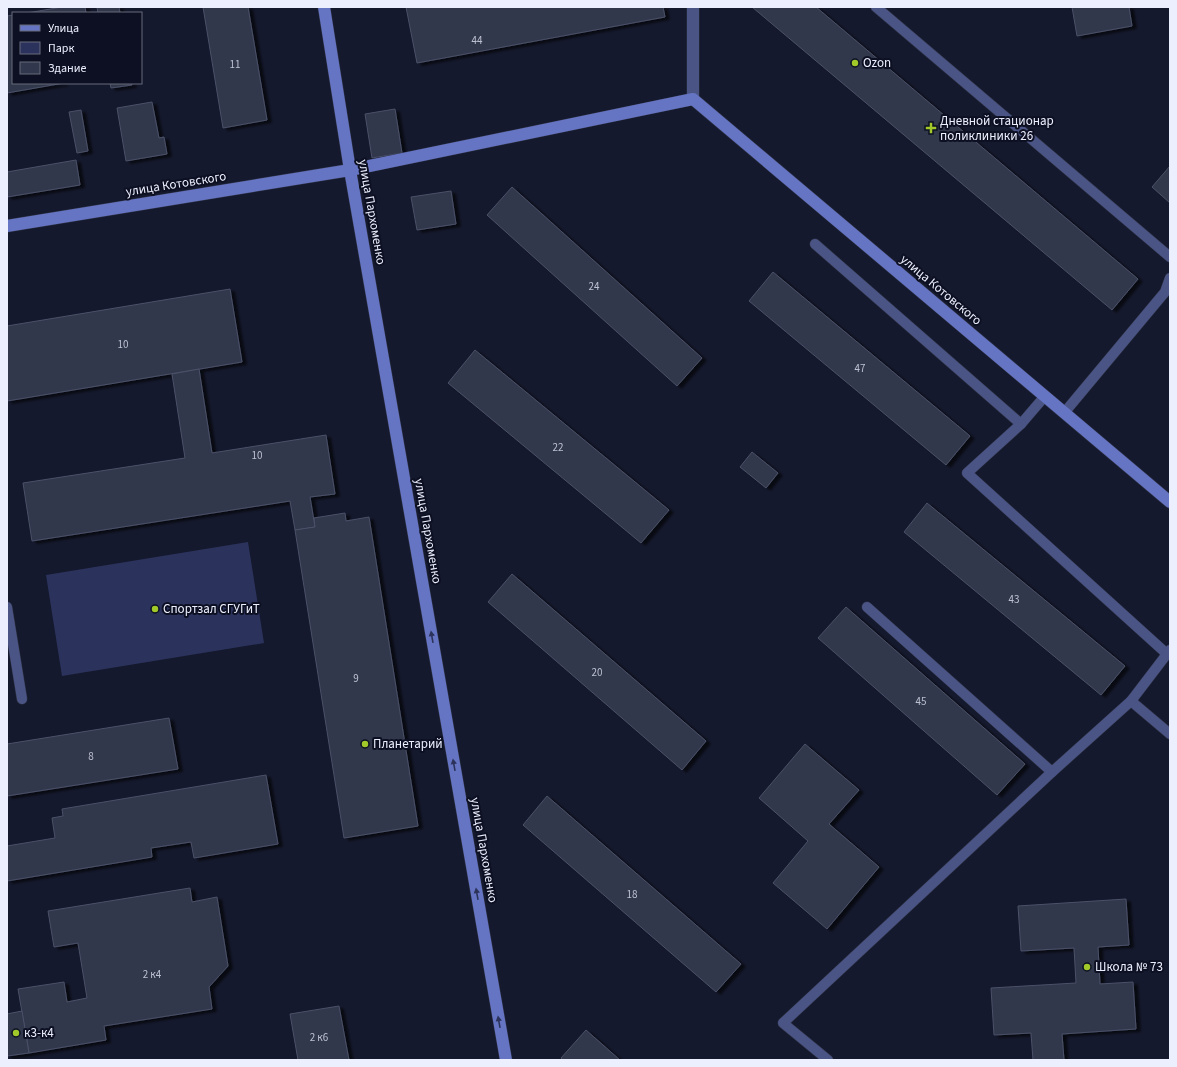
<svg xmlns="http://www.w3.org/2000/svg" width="1177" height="1067" font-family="'Source Sans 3',sans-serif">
  <defs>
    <filter id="shadow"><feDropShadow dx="4.5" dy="2.5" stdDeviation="1" flood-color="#0009"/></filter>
  </defs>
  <rect width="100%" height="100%" fill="#15192d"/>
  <path fill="#2b335d" d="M248,542L264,643L62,676L46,575Z"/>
  <g fill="#31374c" stroke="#4b5168" filter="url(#shadow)">
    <path d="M62,7H85L86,13H27Z"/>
    <path d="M97,7H119L120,13H98Z"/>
    <path d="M203,7H248L267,120L223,128Z"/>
    <path d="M406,7H663L665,17L417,63Z"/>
    <path d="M752,7H816L1138,279L1112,310Z"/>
    <path d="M1072,7H1129L1132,26L1077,36Z"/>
    <path d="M13,15V83H64L7,93V16Z"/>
    <path d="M110,83H132V85L111,88Z"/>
    <path d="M152,102L159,138L164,137L167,154L126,161L117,108Z"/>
    <path d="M395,109L402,153L372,158L365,114Z"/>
    <path d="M81,110L88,151L77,153L69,112Z"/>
    <path d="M76,160L80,185L7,197V172Z"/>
    <path d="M1170,166V203L1152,187Z"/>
    <path d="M512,187L702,358L677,386L487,215Z"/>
    <path d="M451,191L456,224L417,230L411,197Z"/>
    <path d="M773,272L970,436L946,465L749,301Z"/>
    <path d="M230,289L242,362L7,401V326Z"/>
    <path d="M475,350L669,510L641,543L448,383Z"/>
    <path d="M199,369L212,453L326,435L335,494L310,497L315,527L295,530L290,501L32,541L23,483L185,458L172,374Z"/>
    <path d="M752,452L778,473L766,488L740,467Z"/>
    <path d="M927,503L1125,666L1101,695L904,532Z"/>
    <path d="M345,513L346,521L369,517L418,826L344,838L295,530L315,527L314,518Z"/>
    <path d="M512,574L706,741L682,770L488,602Z"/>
    <path d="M846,607L1025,764L997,795L818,638Z"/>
    <path d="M169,718L178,769L7,796V744Z"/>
    <path d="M805,744L859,790L829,824L879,867L827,929L773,883L808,841L759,798Z"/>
    <path d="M266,775L278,844L194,858L191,842L151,848L152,857L7,881V846L55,838L52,818L63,816L62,809Z"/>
    <path d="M547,796L741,964L716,992L523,825Z"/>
    <path d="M190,888L192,902L217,897L228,966L209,987L212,1009L104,1026L106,1040L29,1053L18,989L64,982L67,1002L87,998L78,943L54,947L48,911Z"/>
    <path d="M1126,899L1129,945L1098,947L1100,984L1133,982L1136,1029L1062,1034L1064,1060H1033L1031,1033L994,1035L991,988L1076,983L1074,948L1021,951L1018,906Z"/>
    <path d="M339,1006L349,1060H298L290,1014Z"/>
    <path d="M22,1011L29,1053L7,1056V1014Z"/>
    <path d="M586,1030L620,1060H563L561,1058Z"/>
  </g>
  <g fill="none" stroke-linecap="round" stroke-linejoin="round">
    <g stroke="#2f3346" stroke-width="11">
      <g id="lane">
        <path d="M876,7L1170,257"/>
        <path d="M815,244L1021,424L1045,396"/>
        <path d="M1064,413L1165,292L1170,278"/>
        <path d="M1021,424L967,473L1167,654"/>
        <path d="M7,607L22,699"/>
        <path d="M867,607L1052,772"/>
        <path d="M1131,701L1170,734"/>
        <path d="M828,1060L783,1023L1052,772L1131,701L1170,650"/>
      </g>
    </g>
    <g stroke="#2f3346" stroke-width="13">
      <path id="street" d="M693,7V99"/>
    </g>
    <g stroke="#2f3346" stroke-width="13">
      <g id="secondary">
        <path d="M324,7L350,170L506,1060"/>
        <path d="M7,226L350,170L693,99L1170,502"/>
      </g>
    </g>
    <use href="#lane" stroke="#4a5485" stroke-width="10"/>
    <use href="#street" stroke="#4a5485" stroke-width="12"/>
    <use href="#secondary" stroke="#6574c3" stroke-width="12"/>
  </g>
  <defs><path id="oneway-solid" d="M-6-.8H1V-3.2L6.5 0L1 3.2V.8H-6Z"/></defs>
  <g fill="#2c335b">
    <use href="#oneway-solid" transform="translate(432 637) rotate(-100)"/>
    <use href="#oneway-solid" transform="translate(454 765) rotate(-100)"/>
    <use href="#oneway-solid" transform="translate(477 894) rotate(-100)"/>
    <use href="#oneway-solid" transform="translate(499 1022) rotate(-100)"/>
  </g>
  <g fill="#a1c92a" stroke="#0d1023" stroke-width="1.5">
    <circle cx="855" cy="63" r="4"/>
    <path d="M929 122h4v4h4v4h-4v4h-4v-4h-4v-4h4z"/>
    <circle cx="155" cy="609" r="4"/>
    <circle cx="365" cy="744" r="4"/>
    <circle cx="1087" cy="967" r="4"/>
    <circle cx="16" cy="1033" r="4"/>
  </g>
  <g text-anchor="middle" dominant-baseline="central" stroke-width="4" stroke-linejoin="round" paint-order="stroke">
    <g font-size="11" fill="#bdc2d2">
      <text x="477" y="40">44</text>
      <text x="235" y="64">11</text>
      <text x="594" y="286">24</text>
      <text x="123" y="344">10</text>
      <text x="860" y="368">47</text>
      <text x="558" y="447">22</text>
      <text x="257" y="455">10</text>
      <text x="1014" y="599">43</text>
      <text x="597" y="672">20</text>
      <text x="356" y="678">9</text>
      <text x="921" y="701">45</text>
      <text x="91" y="756">8</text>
      <text x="632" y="894">18</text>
      <text x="152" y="974">2 к4</text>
      <text x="319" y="1037">2 к6</text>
    </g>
    <g font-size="13" fill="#ecf0fe" stroke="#0d1023" text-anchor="start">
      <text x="863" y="63">Ozon</text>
      <text x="940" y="121">Дневной стационар<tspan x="940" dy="15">поликлиники 26</tspan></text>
      <text x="163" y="609">Спортзал СГУГиТ</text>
      <text x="373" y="744">Планетарий</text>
      <text x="1095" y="967">Школа № 73</text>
      <text x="24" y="1033">к3-к4</text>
    </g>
    <g font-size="13" fill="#ecf0fe" stroke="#0d1023">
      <text transform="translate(176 184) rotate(-9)">улица Котовского</text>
      <text transform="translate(372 212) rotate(80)">улица Пархоменко</text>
      <text transform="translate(941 290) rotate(40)">улица Котовского</text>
      <text transform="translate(428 531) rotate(80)">улица Пархоменко</text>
      <text transform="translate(484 850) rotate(80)">улица Пархоменко</text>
    </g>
  </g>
  <rect width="1177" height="1067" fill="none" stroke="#ecf0fe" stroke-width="16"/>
  <rect x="12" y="12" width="130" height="72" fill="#0d1023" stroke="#666a7b"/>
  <rect x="20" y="25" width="20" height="6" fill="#6574c3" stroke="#666a7b"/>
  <text x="48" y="32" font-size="12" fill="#ecf0fe">Улица</text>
  <rect x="20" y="42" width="20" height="12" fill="#2b335d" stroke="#666a7b"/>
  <text x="48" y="52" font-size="12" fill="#ecf0fe">Парк</text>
  <rect x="20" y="62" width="20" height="12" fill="#31374c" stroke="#666a7b"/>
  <text x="48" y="72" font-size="12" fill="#ecf0fe">Здание</text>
</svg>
